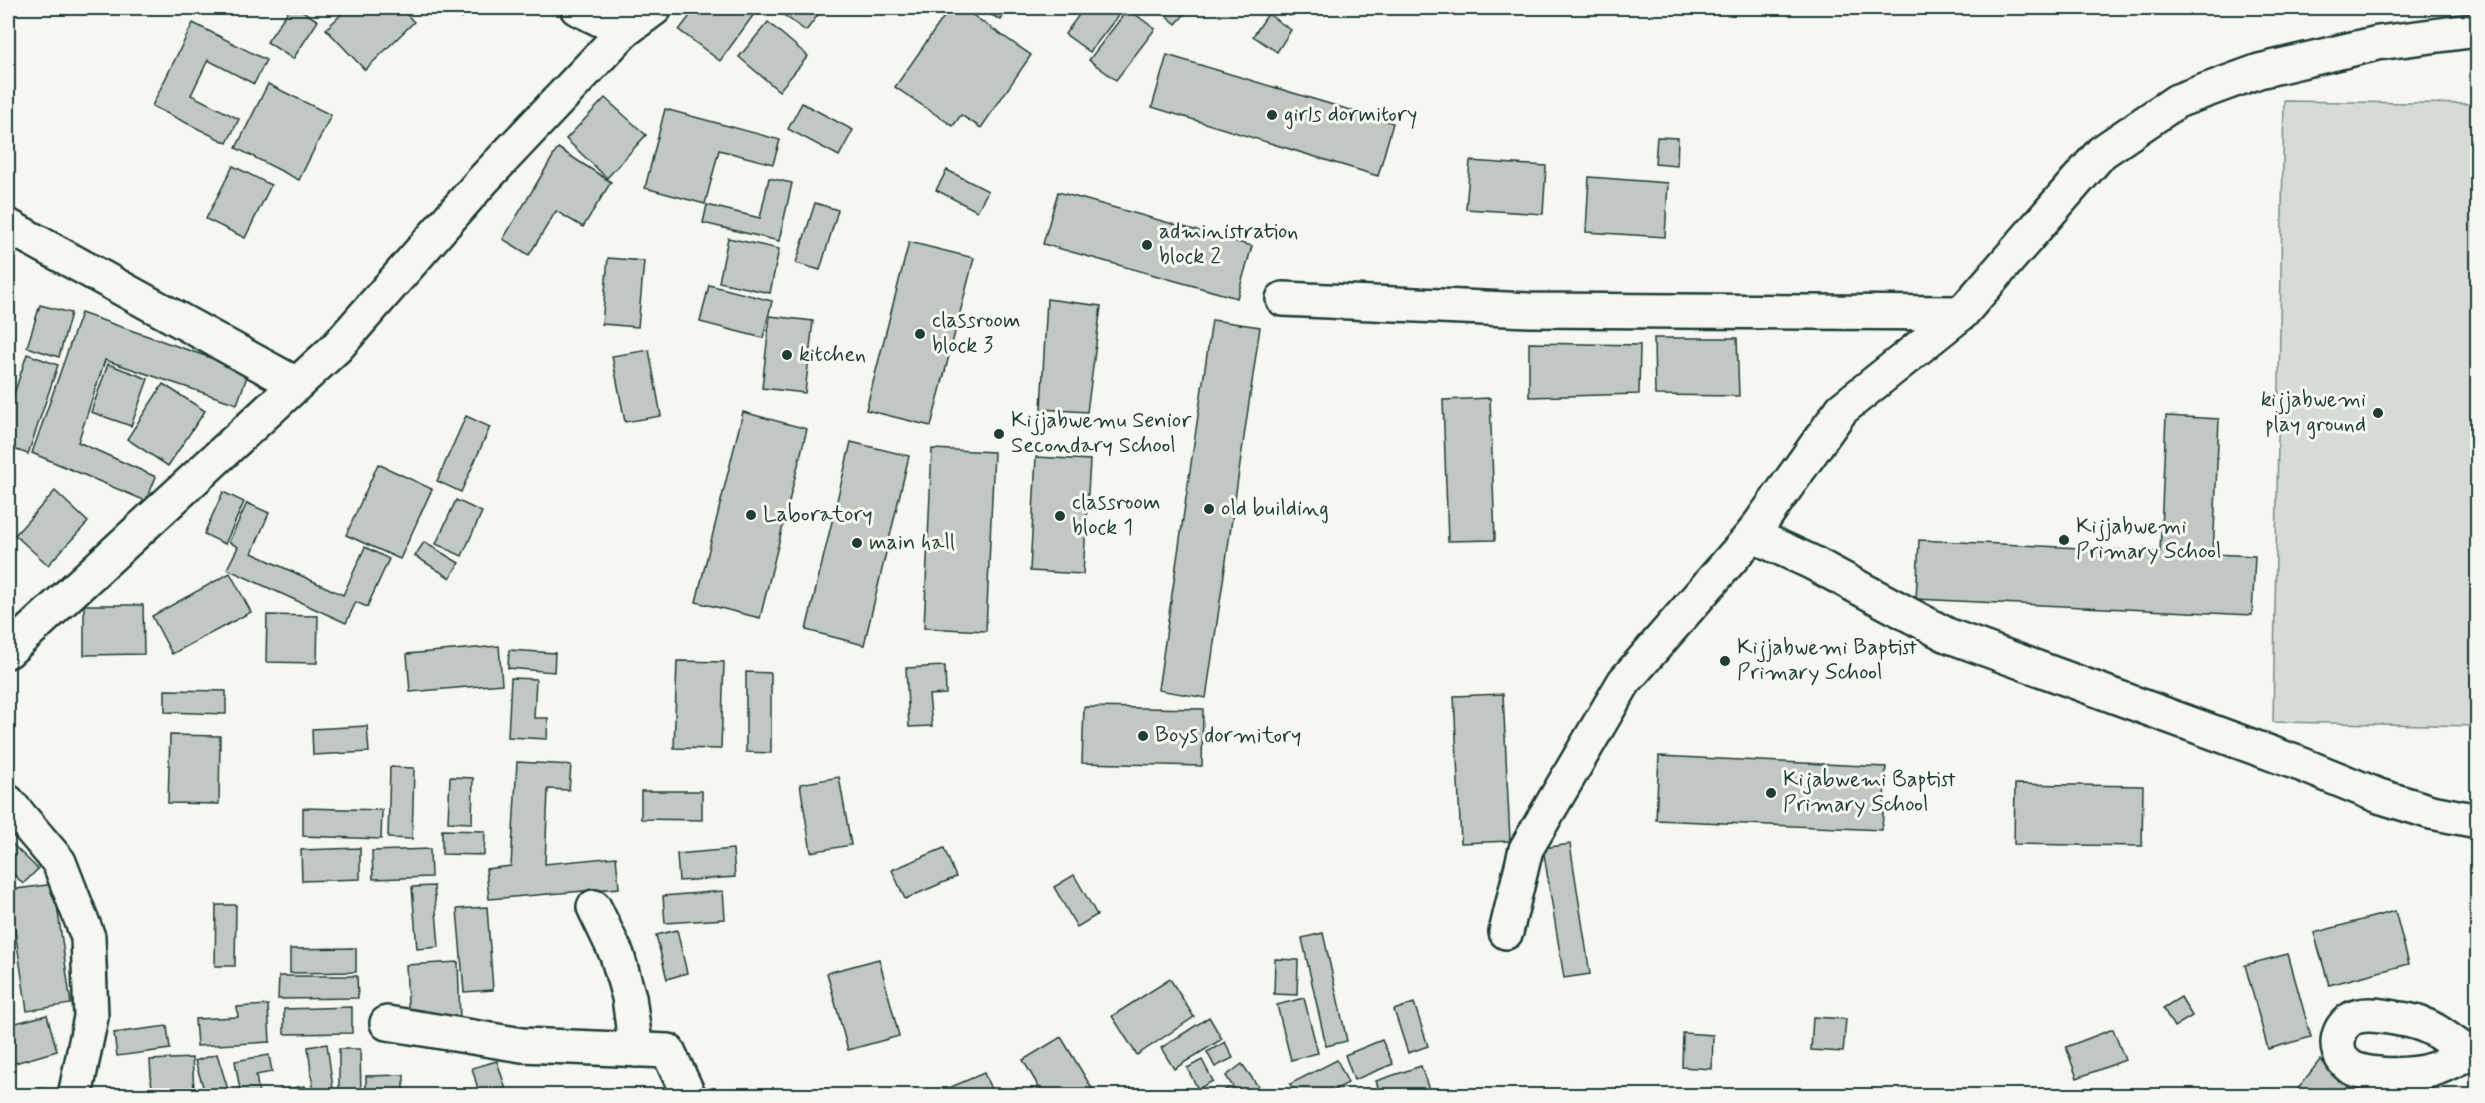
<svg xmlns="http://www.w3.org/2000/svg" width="2485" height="1103" font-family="Mynerve,sans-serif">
  <rect width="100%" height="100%" fill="#f6f6f2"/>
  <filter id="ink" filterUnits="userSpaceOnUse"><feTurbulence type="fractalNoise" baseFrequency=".0167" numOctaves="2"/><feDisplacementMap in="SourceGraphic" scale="12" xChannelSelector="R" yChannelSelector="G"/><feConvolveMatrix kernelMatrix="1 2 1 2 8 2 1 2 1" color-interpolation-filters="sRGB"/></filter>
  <g filter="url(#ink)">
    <path fill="#d6dbd6" stroke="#7a8c85" stroke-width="1.5" d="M2284,101L2477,104V726L2273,722Z"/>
    <g fill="#c1c8c3" stroke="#1f3d34" stroke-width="1.5">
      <path d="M290,8H298L318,21L293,59L267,42Z"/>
      <path d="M348,8H400L414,22L365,70L326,29Z"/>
      <path d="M437,8H466L462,18Z"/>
      <path d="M696,8H755L757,10L720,61L679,30Z"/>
      <path d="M774,8H823L806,31Z"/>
      <path d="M950,8H962L1031,55L981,128L961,115L953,126L895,87Z"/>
      <path d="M978,8H1008L1001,20Z"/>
      <path d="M1084,8H1124L1090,52L1065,34Z"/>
      <path d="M1157,8H1190L1176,24Z"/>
      <path d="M1279,8H1297L1290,16Z"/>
      <path d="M1128,9L1155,29L1116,80L1089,60Z"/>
      <path d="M1268,14L1291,30L1277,52L1253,36Z"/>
      <path d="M768,22L808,56L779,91L739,57Z"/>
      <path d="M193,23L266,60L254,84L208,60L191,95L239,119L227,143L152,106Z"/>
      <path d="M1167,55L1393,123L1378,176L1152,107Z"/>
      <path d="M268,84L331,115L299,180L236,148Z"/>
      <path d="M605,98L646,135L607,178L566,139Z"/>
      <path d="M802,103L853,130L839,156L788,129Z"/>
      <path d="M665,109L780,140L773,164L719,150L705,204L645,188Z"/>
      <path d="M1657,137L1678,138L1677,166L1655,164Z"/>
      <path d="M558,148L611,182L583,227L556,211L529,255L503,239Z"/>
      <path d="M1470,161L1546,166L1543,214L1466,209Z"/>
      <path d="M233,166L271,185L245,238L206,219Z"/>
      <path d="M947,170L988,191L977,211L936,190Z"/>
      <path d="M1589,177L1668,183L1665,237L1586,232Z"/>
      <path d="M769,178L792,183L779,241L703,223L707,205L760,218Z"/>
      <path d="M1058,192L1252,246L1237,298L1043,244Z"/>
      <path d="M815,203L838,210L820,270L796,263Z"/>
      <path d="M728,238L779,249L770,293L719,282Z"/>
      <path d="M909,242L974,258L931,426L866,410Z"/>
      <path d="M608,258L644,261L638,327L602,324Z"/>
      <path d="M709,285L772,301L763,338L700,322Z"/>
      <path d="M1047,299L1101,306L1087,412L1041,409Z"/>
      <path d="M40,305L71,313L59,357L27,347Z"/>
      <path d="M81,313L249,371L237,404L105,360L78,442L156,477L146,501L32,453Z"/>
      <path d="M770,316L813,321L805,393L762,388Z"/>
      <path d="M1212,320L1260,327L1206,698L1158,690Z"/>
      <path d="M1654,338H1737L1739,396L1655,395Z"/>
      <path d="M1529,343L1640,345L1639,394L1529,397Z"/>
      <path d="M649,350L661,416L625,422L612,356Z"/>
      <path d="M27,354L58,365L28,454L8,447V413Z"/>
      <path d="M108,364L148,379L131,426L91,412Z"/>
      <path d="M163,384L205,411L168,466L127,439Z"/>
      <path d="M1490,398L1495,540L1448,541L1443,400Z"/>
      <path d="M743,412L807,429L760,618L696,602Z"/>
      <path d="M466,416L490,427L461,492L437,481Z"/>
      <path d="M2166,416L2219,419L2213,554L2255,556L2252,615L1916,599L1919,540L2160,552Z"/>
      <path d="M851,442L909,456L864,645L806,630Z"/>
      <path d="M932,449L994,452L986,631L924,628Z"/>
      <path d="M1036,457L1090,460L1083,574L1030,571Z"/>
      <path d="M378,464L432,489L400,559L346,535Z"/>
      <path d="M55,491L88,522L48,565L15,535Z"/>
      <path d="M223,492L244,502L225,544L204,534Z"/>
      <path d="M456,500L482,512L462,556L436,544Z"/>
      <path d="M247,503L269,513L252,553L343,595L365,547L389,559L367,607L356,602L346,623L227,569L238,547L229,542Z"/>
      <path d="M424,542L459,563L450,578L415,556Z"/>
      <path d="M230,573L251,612L172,654L152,616Z"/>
      <path d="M84,605H143L144,654L84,655Z"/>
      <path d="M267,615L318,616L317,663L266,662Z"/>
      <path d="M499,646L502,684L410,692L407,654Z"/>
      <path d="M509,650L555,653L554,672L508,668Z"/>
      <path d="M677,661L724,662L721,749L674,748Z"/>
      <path d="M945,666L946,694L929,695L932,726L909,727L906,668Z"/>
      <path d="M746,672L771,673V753L746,752Z"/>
      <path d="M511,678L536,679L534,718H548L547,739L508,737Z"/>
      <path d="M165,690L226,691V714L165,712Z"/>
      <path d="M1503,694L1510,841L1461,843L1454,696Z"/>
      <path d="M1084,707L1203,709L1202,766L1082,763Z"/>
      <path d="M367,726L369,752L313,755L312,729Z"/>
      <path d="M170,735L220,736L219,804L168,803Z"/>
      <path d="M1659,756L1886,767L1882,830L1656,820Z"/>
      <path d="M517,762L571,765L569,790L548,789L545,864L616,857L619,888L489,899L486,869L511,866Z"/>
      <path d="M390,767L414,768L412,839L388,838Z"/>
      <path d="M450,777L473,778L472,823L448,822Z"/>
      <path d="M839,777L851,845L811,852L800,784Z"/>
      <path d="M2015,784L2143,786L2142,846L2014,844Z"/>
      <path d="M641,791H702V820L641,819Z"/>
      <path d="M303,808L382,810L381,839L303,836Z"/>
      <path d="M442,830L485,831L484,855L442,854Z"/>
      <path d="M8,840L38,869L23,884L8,868Z"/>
      <path d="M1570,844L1590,974L1564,978L1543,848Z"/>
      <path d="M360,848V879L302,881L301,850Z"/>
      <path d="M944,848L956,877L905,899L892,870Z"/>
      <path d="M430,849L431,877L373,879L372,851Z"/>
      <path d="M733,849L735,877L679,881L677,854Z"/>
      <path d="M1074,875L1097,915L1077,927L1054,887Z"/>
      <path d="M54,884L71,1004L27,1011L9,890Z"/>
      <path d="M434,886L439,947L417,949L412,887Z"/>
      <path d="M723,891L725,919L665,923L663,896Z"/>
      <path d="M216,905H236L235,966H215Z"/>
      <path d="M487,907L493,990L464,992L457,909Z"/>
      <path d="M2395,911L2409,964L2329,985L2314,933Z"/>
      <path d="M677,930L687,973L667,979L656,935Z"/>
      <path d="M1323,933L1347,1041L1326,1046L1302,938Z"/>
      <path d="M356,948V972L290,973V949Z"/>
      <path d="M2288,954L2311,1037L2268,1049L2245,965Z"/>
      <path d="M8,955L15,1018L8,1019Z"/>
      <path d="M879,959L899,1036L848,1050L827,973Z"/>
      <path d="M1275,959L1298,960L1297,995L1274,994Z"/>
      <path d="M458,962L460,1019L409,1022L406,965Z"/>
      <path d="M279,976H357L358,998L278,999Z"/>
      <path d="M1170,979L1194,1017L1137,1055L1112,1016Z"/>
      <path d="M2181,997L2192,1016L2174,1027L2163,1008Z"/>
      <path d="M1304,998L1318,1053L1291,1060L1277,1005Z"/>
      <path d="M1414,1003L1428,1046L1408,1053L1394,1010Z"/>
      <path d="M268,1005L270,1042L197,1046L195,1019L238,1017L237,1007Z"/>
      <path d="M352,1007V1033L284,1034V1009Z"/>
      <path d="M47,1015L57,1051L8,1065V1025Z"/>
      <path d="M1209,1017L1222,1039L1174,1069L1161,1048Z"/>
      <path d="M1813,1017L1846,1019L1843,1052L1811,1050Z"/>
      <path d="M167,1026L170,1049L117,1056L114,1033Z"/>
      <path d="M2113,1029L2125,1060L2077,1078L2066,1047Z"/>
      <path d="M1683,1033L1713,1035L1712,1069L1682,1067Z"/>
      <path d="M1061,1037L1096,1095L1095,1096H1044L1023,1060Z"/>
      <path d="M1382,1040L1393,1064L1354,1080L1345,1055Z"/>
      <path d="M1225,1042L1233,1058L1215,1067L1207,1052Z"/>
      <path d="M327,1044L334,1096H314L308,1047Z"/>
      <path d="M339,1049H360L361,1096H339Z"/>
      <path d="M217,1054L230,1096H206L195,1061Z"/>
      <path d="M269,1055L272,1072L256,1075L259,1094L305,1086L306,1096H241L235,1061Z"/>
      <path d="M192,1058L194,1089L152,1092L150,1060Z"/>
      <path d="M1202,1060L1213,1081L1198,1089L1187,1068Z"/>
      <path d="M1337,1060L1348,1083L1323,1096H1296L1290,1084Z"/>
      <path d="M2320,1060L2363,1096H2292Z"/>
      <path d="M497,1061L508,1096H480L472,1068Z"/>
      <path d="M1242,1064L1265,1096H1239L1226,1076Z"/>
      <path d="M1421,1066L1431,1096H1381L1376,1081Z"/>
      <path d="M984,1073L994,1096H930Z"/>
      <path d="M404,1075V1096H366V1076Z"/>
      <path d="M43,1088L44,1096H8V1093Z"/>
      <path d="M1228,1088L1232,1096H1215Z"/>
    </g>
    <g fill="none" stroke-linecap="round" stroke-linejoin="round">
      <g stroke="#1f3d34" stroke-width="38">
        <g id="minor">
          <path d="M577,8L624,31"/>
          <path d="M8,226L296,384"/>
          <path d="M1283,299L1529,310L1962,313"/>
          <path d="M1752,535L1842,409L1962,313L2102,152L2177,101L2259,71L2378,43L2478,30"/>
          <path d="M8,651L337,347L483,180L624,31L655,8"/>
          <path d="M8,802L59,862L88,937L91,1017L75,1096"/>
          <path d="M594,907L617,955L629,997L636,1050"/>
          <path d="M1506,932L1526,849L1624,682L1752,535L1811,562L1947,635L2303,765L2379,796L2431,812L2478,821"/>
          <path d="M387,1023L522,1045L668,1051L689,1096"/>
          <path d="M2467,1054C2456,1059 2445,1065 2434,1069C2415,1076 2365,1078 2349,1066C2330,1051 2337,1021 2359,1016C2372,1013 2388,1017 2400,1019C2412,1020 2429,1026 2439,1033C2452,1041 2462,1052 2478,1056"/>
        </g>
      </g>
      <use href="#minor" stroke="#f6f6f2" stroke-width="33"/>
    </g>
  </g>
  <g fill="#1f3d34" stroke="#f6f6f2" stroke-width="2">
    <circle cx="1272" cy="115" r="6"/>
    <circle cx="1147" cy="245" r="6"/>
    <circle cx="920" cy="334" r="6"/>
    <circle cx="787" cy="355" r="6"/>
    <circle cx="2378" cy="413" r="6"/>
    <circle cx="999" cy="434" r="6"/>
    <circle cx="1209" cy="509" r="6"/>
    <circle cx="751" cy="515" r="6"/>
    <circle cx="1060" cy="516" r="6"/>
    <circle cx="2064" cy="540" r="6"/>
    <circle cx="857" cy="543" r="6"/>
    <circle cx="1725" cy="661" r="6"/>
    <circle cx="1143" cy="736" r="6"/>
    <circle cx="1771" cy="793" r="6"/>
  </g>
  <g text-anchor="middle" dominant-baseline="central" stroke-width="6" stroke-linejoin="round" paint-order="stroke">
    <g font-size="22" fill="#1f3d34" stroke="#f6f6f2" text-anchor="start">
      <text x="1284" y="115">girls dormitory</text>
      <text x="1159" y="232">administration<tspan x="1159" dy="25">block 2</tspan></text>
      <text x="932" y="321">classroom<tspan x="932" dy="25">block 3</tspan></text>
      <text x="799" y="355">kitchen</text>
      <text x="2366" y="400" text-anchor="end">kijjabwemi<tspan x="2366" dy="25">play ground</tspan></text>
      <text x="1011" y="421">Kijjabwemu Senior<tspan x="1011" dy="25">Secondary School</tspan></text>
      <text x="1072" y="503">classroom<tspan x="1072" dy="25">block 1</tspan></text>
      <text x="1221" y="509">old building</text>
      <text x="763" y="515">Laboratory</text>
      <text x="2076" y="527">Kijjabwemi<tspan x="2076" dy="25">Primary School</tspan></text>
      <text x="869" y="543">main hall</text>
      <text x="1737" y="648">Kijjabwemi Baptist<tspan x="1737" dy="25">Primary School</tspan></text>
      <text x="1155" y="736">Boys dormitory</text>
      <text x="1783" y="780">Kijabwemi Baptist<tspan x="1783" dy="25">Primary School</tspan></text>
    </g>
  </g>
  <rect width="2485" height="1103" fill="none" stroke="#f6f6f2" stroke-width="30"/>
  <rect x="15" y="15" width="2455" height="1073" fill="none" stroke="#1f3d34" stroke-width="2" filter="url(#ink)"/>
</svg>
